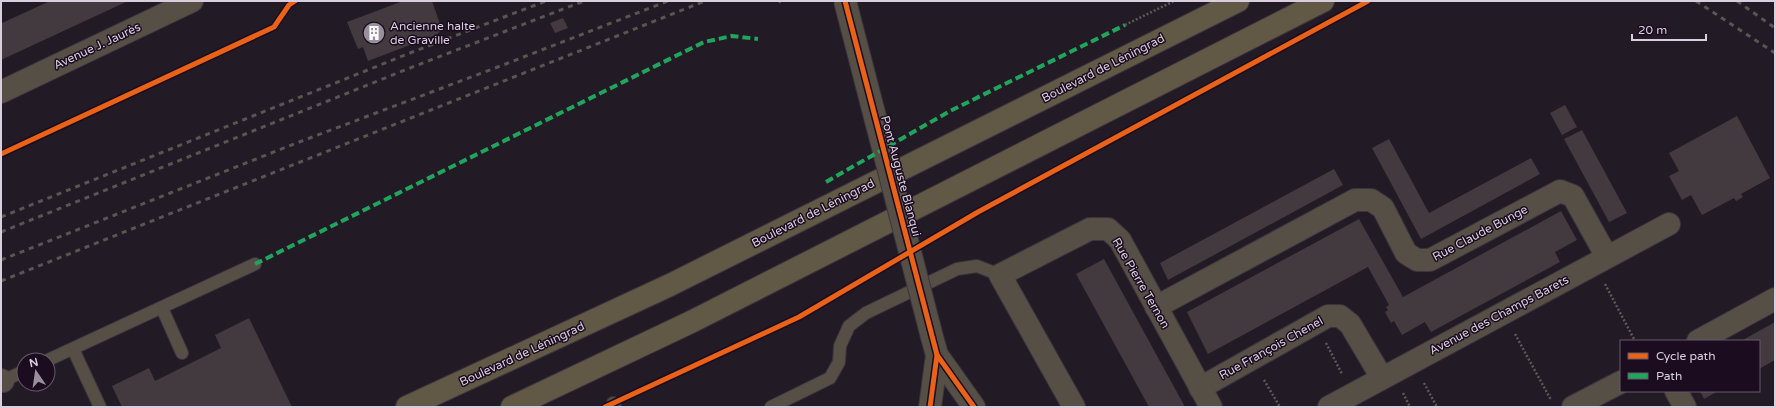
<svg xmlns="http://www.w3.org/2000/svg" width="1776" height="408" font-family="'Varela Round',sans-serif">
  <rect width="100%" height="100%" fill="#221a25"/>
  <g fill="#433a3f">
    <path d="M50,1H128L1,60V20L2,23Z"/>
    <path d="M403,1H432L441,27V31L436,35L368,61L363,47L358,49L347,22Z"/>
    <path d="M563,18L568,28L555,33L550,23Z"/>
    <path d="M1565,105L1577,127L1562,135L1550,113Z"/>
    <path d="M1737,116L1770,178L1741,194L1743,197L1736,201L1734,198L1702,215L1691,195L1682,200L1669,176L1679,171L1669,153Z"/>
    <path d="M1582,130L1627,213L1609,222L1564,139Z"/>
    <path d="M1389,139L1429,213L1531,158L1540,174L1421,239L1372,148Z"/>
    <path d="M1334,169L1343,185L1168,280L1160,263Z"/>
    <path d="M1561,211L1577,240L1555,252L1560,262L1431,332L1425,322L1402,335L1394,321L1391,323L1385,312L1388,310L1386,307L1389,305L1368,267L1208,354L1187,312L1359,219L1403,297Z"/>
    <path d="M1104,259L1185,407H1149L1076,274Z"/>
    <path d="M249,318L292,407H122L112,386L149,368L155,381L221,348L215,335Z"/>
    <path d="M1775,322V360L1759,369V341H1741Z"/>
    <path d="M1700,391H1718L1704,399Z"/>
  </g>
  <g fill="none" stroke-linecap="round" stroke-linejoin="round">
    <g stroke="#3b343e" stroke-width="14">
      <g id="service">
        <path d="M162,308L182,353"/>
        <path d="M73,349L100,407"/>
        <path d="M48,360L255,264"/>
        <path d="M3,381L24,371"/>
        <path d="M613,403L615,407"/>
        <path d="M771,407L830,378L839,362L840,346L849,326L866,313L957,269L977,266L1000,275"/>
      </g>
    </g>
    <g stroke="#3b343e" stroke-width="24">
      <g id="minor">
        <path d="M1156,307L1355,200H1371L1383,208L1406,253L1417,260H1430L1560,191L1573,196L1607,257"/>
        <path d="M1698,341L1775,299"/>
        <path d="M1,380L3,381"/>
        <path d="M1200,388L1328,316H1340L1350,324L1382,378"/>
        <path d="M1676,391L1685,407"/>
        <path d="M1074,407L1000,275L1090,229H1108L1120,240L1211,407"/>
        <path d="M1329,407L1669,224"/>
        <path d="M1573,407L1621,382"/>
      </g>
    </g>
    <g stroke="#3b343e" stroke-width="24">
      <g id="tertiary">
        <path d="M1,92L192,1"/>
        <path d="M932,337L937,355L974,407"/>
        <path d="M930,407L937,355"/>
      </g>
    </g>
    <g stroke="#3b343e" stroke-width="24">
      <g id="primary">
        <path d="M407,407L670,285L1238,1"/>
        <path d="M512,407L693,321L1323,1"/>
      </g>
    </g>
    <g stroke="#5e5955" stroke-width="2.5" stroke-dasharray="2 2" stroke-linecap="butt">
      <path d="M779,1L780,2L783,1"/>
      <path d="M1125,25L1174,1"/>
      <path d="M1605,284L1635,341"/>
      <path d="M1515,334L1551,400"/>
      <path d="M1326,343L1342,374"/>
      <path d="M1264,380L1280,407"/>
      <path d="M1424,383L1437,407"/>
      <path d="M1403,393L1410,407"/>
    </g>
    <use href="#service" stroke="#554f45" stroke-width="12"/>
    <use href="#minor" stroke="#554f45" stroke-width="22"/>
    <use href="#tertiary" stroke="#554f45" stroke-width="22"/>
    <use href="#primary" stroke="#615845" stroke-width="22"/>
    <g stroke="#5a5452" stroke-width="3" stroke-dasharray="5 5" stroke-linecap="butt">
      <path d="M1696,1L1775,53"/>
      <path d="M1737,1L1775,28"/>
      <path d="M1,217L410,53L546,1"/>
      <path d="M1,232L415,66L584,1"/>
      <path d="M1,260L294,144L503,65L668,1"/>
      <path d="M1,281L705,1"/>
    </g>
    <g stroke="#3b343e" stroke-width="24" stroke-linecap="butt">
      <path id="tertiary-bridge" d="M845,1L932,337"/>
    </g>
    <use href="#tertiary-bridge" stroke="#554f45" stroke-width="22"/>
    <g stroke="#20a55d" stroke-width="4" stroke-dasharray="8 4" stroke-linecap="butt">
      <path d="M826,182L950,111L1125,25"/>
      <path d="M255,264L704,42L732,36L758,39"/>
    </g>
    <g stroke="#1b0c20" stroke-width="8">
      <g id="cycleway">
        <path d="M845,1L937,355L974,407"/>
        <path d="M1,154L274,27L289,5L295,1"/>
        <path d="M605,407L799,317L978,212L1368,1"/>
        <path d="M930,407L937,355"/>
      </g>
    </g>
    <use href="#cycleway" stroke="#ea6118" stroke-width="5"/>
  </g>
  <defs>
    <g id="building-disc" transform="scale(1.15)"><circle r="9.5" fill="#998f9d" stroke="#1b0c20"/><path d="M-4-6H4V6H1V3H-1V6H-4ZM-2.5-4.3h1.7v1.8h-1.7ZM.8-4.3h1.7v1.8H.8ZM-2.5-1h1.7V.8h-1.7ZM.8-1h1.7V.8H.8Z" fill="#fff"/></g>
  </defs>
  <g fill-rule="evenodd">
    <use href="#building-disc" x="374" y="33"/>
  </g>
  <g text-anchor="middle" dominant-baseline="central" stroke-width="3" stroke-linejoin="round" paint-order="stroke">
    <g font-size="12" fill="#d9cedd" stroke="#1b0c20" text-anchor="start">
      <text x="390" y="26">Ancienne halte<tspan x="390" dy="14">de Graville</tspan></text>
    </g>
    <g font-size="12" fill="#d9cedd" stroke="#1b0c20">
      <text transform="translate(97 46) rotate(-25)">Avenue J. Jaurès</text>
      <text transform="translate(1103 68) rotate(-27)">Boulevard de Léningrad</text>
      <text transform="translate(901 176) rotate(75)">Pont Auguste Blanqui</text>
      <text transform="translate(813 213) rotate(-27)">Boulevard de Léningrad</text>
      <text transform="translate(1480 233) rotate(-28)">Rue Claude Bunge</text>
      <text transform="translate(1141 283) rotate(60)">Rue Pierre Ternon</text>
      <text transform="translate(1499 315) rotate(-28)">Avenue des Champs Barets</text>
      <text transform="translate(1271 348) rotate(-29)">Rue François Chenel</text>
      <text transform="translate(522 354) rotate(-25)">Boulevard de Léningrad</text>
    </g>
  </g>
  <rect width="1776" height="408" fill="none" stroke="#d9cedd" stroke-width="4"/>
  <rect x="1620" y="340" width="140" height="52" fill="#1b0c20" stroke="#675a6c"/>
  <rect x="1628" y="353" width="20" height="6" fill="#ea6118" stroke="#675a6c"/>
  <text x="1656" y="360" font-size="12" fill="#d9cedd">Cycle path</text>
  <rect x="1628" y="373" width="20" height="6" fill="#20a55d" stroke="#675a6c"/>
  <text x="1656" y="380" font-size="12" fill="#d9cedd">Path</text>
  <g transform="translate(36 372) rotate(347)"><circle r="19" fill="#1b0c20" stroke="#675a6c"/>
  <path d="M0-3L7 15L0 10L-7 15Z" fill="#998f9d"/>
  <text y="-6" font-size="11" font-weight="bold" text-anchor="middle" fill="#d9cedd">N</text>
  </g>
  <path d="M1632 34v6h74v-6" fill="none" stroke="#d9cedd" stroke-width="2"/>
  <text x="1638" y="34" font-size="12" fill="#d9cedd" stroke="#1b0c20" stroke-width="3" paint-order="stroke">20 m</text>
</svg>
